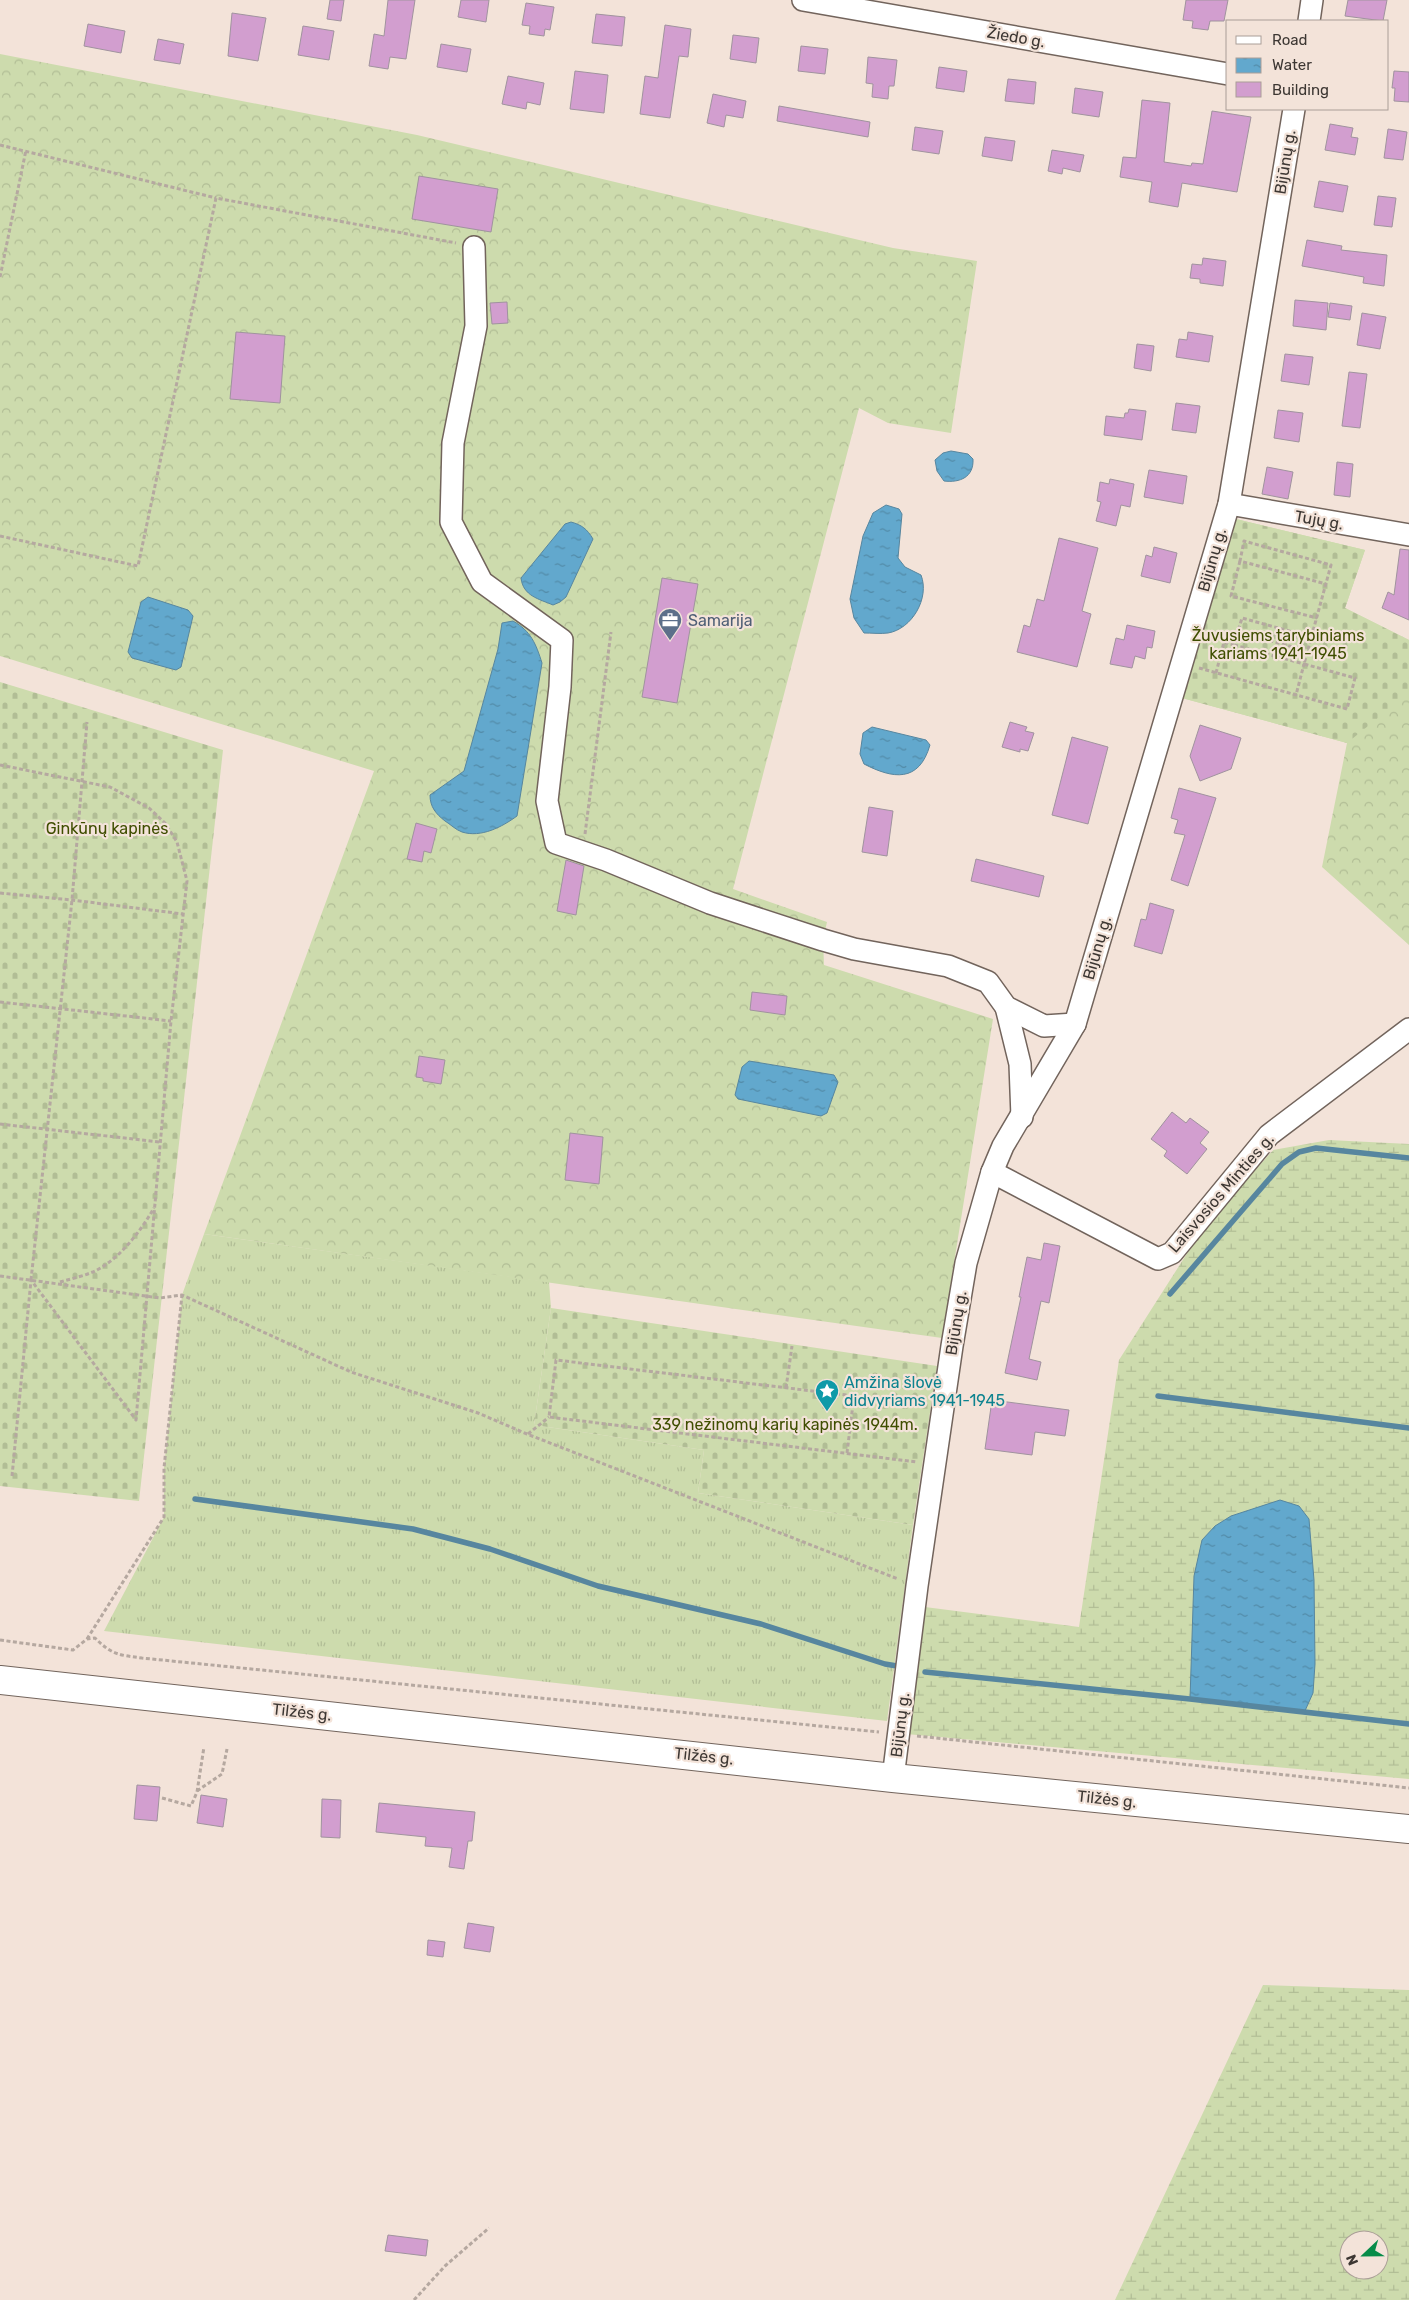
<svg xmlns="http://www.w3.org/2000/svg" width="1409" height="2300" font-family="Rubik,sans-serif">
  <defs>
    <pattern id="grass-tufts" width="24" height="20" patternUnits="userSpaceOnUse" patternTransform="scale(1.25)"><rect width="24" height="20" fill="#cddbad"/><path d="M3 7l-1-3M5 7V3M7 7l1-3M15 17l-1-3M17 17v-4M19 17l1-3" fill="none" stroke="#b1bd95"/></pattern>
    <pattern id="forest-crowns" width="20" height="18" patternUnits="userSpaceOnUse" patternTransform="scale(1.25)"><rect width="20" height="18" fill="#cddbad"/><path d="M2 6a3 3 0 1 1 6 0M12 15a3 3 0 1 1 6 0" fill="none" stroke="#b1bd95"/></pattern>
    <pattern id="wetland-marsh" width="20" height="14" patternUnits="userSpaceOnUse" patternTransform="scale(1.25)"><rect width="20" height="14" fill="#cddbad"/><path d="M1 5h8M5 5V1M11 12h8M15 12V8" fill="none" stroke="#b1bd95"/></pattern>
    <pattern id="cemetery-stones" width="16" height="16" patternUnits="userSpaceOnUse" patternTransform="scale(1.25)"><rect width="16" height="16" fill="#cddbad"/><path d="M2 7V4a2 2 0 0 1 4 0v3zM10 15v-3a2 2 0 0 1 4 0v3z" fill="#b1bd95"/></pattern>
    <pattern id="water-ripples" width="26" height="14" patternUnits="userSpaceOnUse" patternTransform="scale(1.25)"><rect width="26" height="14" fill="#62a8cd"/><path d="M2 4q2-2 4 0t4 0M15 11q2-2 4 0t4 0" fill="none" stroke="#528aa7"/></pattern>
  </defs>
  <rect width="100%" height="100%" fill="#f3e3d9"/>
  <path fill="url(#grass-tufts)" d="M204,1234L549,1282L551,1308L534,1425L704,1450L698,1493L913,1525L887,1721L104,1631L164,1517V1468L182,1295Z"/>
  <g fill="url(#forest-crowns)">
    <path d="M0,54L417,135L893,248L977,261L951,433L888,423L859,408L733,889L827,922L823,940L824,965L993,1019L942,1338L204,1234L374,771L0,656Z"/>
    <path d="M1236,519L1365,550L1345,608L1409,640V945L1322,867L1347,743L1182,698Z"/>
  </g>
  <g fill="url(#wetland-marsh)" fill-rule="evenodd">
    <path d="M1329,1140L1409,1144V1779L906,1734L925,1607L1079,1627L1119,1360L1202,1230L1273,1150Z"/>
    <path d="M1263,1985L1409,1990V2300H1115ZM1349,2240H1379V2270H1349Z"/>
  </g>
  <g fill="url(#cemetery-stones)">
    <path d="M1236,519L1365,550L1345,608L1409,640V693L1347,743L1182,698Z"/>
    <path d="M0,682L223,750L139,1501L0,1486Z"/>
    <path d="M551,1308L937,1366L913,1525L698,1493L704,1450L534,1425Z"/>
  </g>
  <g fill="url(#water-ripples)" stroke="#57869f">
    <path d="M951,451L968,454L973,459C974,477 960,483 944,481L937,471L935,460L943,453Z"/>
    <path d="M886,505L899,509L902,514L898,558L905,567L921,575C930,598 912,629 888,633C881,634 871,633 864,633L854,618L850,599L863,536L873,513Z"/>
    <path d="M571,522C582,525 587,529 593,539L566,597L560,602L553,605C539,599 523,596 521,578L565,524Z"/>
    <path d="M148,597L188,610L193,616L181,667L176,670L132,658L128,652L141,602Z"/>
    <path d="M513,621C531,631 536,644 542,663L517,816C502,827 481,838 462,832C456,830 450,824 445,821C436,814 430,807 430,795L464,771L498,649L502,623Z"/>
    <path d="M872,727L926,740L930,745C919,783 893,779 864,764L860,754L863,733Z"/>
    <path d="M749,1061L834,1075L838,1082L827,1113L821,1116L738,1099L735,1095L742,1067Z"/>
    <path d="M1280,1500L1299,1506L1309,1519L1314,1580L1315,1664L1313,1693L1304,1713L1190,1699L1194,1576L1202,1540L1215,1526L1231,1516Z"/>
  </g>
  <g fill="none" stroke-linecap="round" stroke-linejoin="round">
    <g stroke="#57869f" stroke-width="5.5">
      <path d="M1170,1294L1282,1164L1299,1152L1316,1148L1409,1158"/>
      <path d="M1158,1396L1409,1428"/>
      <path d="M195,1499L413,1529L490,1549L598,1586L761,1624L885,1664L897,1666"/>
      <path d="M925,1672L1190,1699L1409,1724"/>
    </g>
  </g>
  <g fill="#d29ecf" stroke="#a0939e">
    <path d="M330,0H344L341,21L327,19Z"/>
    <path d="M388,0H415L406,59L390,57L388,69L369,66L374,34L384,36Z"/>
    <path d="M461,0H489L486,22L458,17Z"/>
    <path d="M1186,0H1228L1224,21H1210L1208,30L1192,28L1193,21L1183,20Z"/>
    <path d="M1348,0H1387L1383,21L1345,16Z"/>
    <path d="M526,3L554,7L550,30L545,29L544,36L529,34L530,26L522,25Z"/>
    <path d="M232,13L266,18L258,61L228,56Z"/>
    <path d="M596,14L625,17L622,46L592,43Z"/>
    <path d="M88,24L125,31L121,53L84,46Z"/>
    <path d="M665,25L691,29L688,57L679,56L670,118L640,114L645,76L658,78Z"/>
    <path d="M303,26L334,31L329,60L298,55Z"/>
    <path d="M733,35L759,38L756,63L730,59Z"/>
    <path d="M158,39L184,44L180,64L154,60Z"/>
    <path d="M441,44L471,49L467,72L437,67Z"/>
    <path d="M801,46L828,49L825,74L798,71Z"/>
    <path d="M868,57L897,60L894,86H889L888,99L872,97L873,84L866,83Z"/>
    <path d="M939,67L967,71L964,92L936,88Z"/>
    <path d="M575,71L608,75L604,113L570,109Z"/>
    <path d="M1394,71L1409,72V102L1394,101L1395,88H1392Z"/>
    <path d="M508,76L544,83L540,105L527,102L526,109L502,104Z"/>
    <path d="M1008,79L1036,82L1034,104L1005,101Z"/>
    <path d="M1075,88L1103,92L1099,117L1072,113Z"/>
    <path d="M713,94L746,101L743,118L726,115L724,127L707,123Z"/>
    <path d="M1142,100L1170,103L1164,162L1191,166L1192,163L1203,164L1212,111L1251,117L1237,192L1182,183L1178,207L1149,202L1152,182L1120,177L1123,157L1136,158Z"/>
    <path d="M779,106L870,122L868,137L777,121Z"/>
    <path d="M1330,124L1353,128L1351,137L1358,138L1355,155L1325,150Z"/>
    <path d="M915,127L943,131L939,154L912,150Z"/>
    <path d="M1388,129L1407,132L1403,160L1384,158Z"/>
    <path d="M985,137L1015,141L1012,161L982,156Z"/>
    <path d="M1052,150L1084,155L1080,172L1063,168L1062,174L1048,171Z"/>
    <path d="M419,176L498,189L491,232L412,219Z"/>
    <path d="M1319,181L1348,186L1343,212L1314,207Z"/>
    <path d="M1378,196L1396,198L1392,227L1374,225Z"/>
    <path d="M1307,240L1342,246L1341,250L1387,255L1384,286L1363,283L1364,277L1302,266Z"/>
    <path d="M1203,258L1226,261L1223,286L1200,283V279L1190,278L1192,264L1202,265Z"/>
    <path d="M1295,300L1328,303L1326,330L1293,326Z"/>
    <path d="M507,302L508,323L492,324L490,303Z"/>
    <path d="M1330,303L1352,306L1350,320L1328,317Z"/>
    <path d="M1362,313L1386,317L1380,349L1357,345Z"/>
    <path d="M236,332L285,336L280,403L230,399Z"/>
    <path d="M1188,332L1213,336L1209,362L1176,357L1179,339L1187,340Z"/>
    <path d="M1137,344L1154,346L1151,371L1134,368Z"/>
    <path d="M1285,354L1313,357L1309,385L1281,381Z"/>
    <path d="M1349,372L1367,374L1360,428L1342,426Z"/>
    <path d="M1176,403L1200,406L1196,433L1172,430Z"/>
    <path d="M1129,409L1146,411L1142,440L1104,435L1106,416L1124,418L1125,413H1128Z"/>
    <path d="M1278,410L1303,413L1299,442L1274,438Z"/>
    <path d="M1337,462L1353,464L1350,497L1334,495Z"/>
    <path d="M1267,467L1293,472L1288,499L1262,494Z"/>
    <path d="M1149,470L1187,476L1183,504L1144,497Z"/>
    <path d="M1110,479L1134,484L1130,507L1121,505L1116,526L1096,521L1101,502L1097,501L1100,482L1109,484Z"/>
    <path d="M1059,538L1098,548L1082,611L1091,614L1077,667L1017,652L1024,625L1030,627L1037,599L1044,601Z"/>
    <path d="M1154,547L1177,553L1170,583L1141,576L1146,555L1152,557Z"/>
    <path d="M1400,549L1409,550V620L1382,608L1388,592L1394,595Z"/>
    <path d="M662,578L698,584L677,703L642,697Z"/>
    <path d="M1127,625L1155,631L1152,648L1147,647L1145,659L1135,656L1132,668L1110,664L1116,638L1124,640Z"/>
    <path d="M1010,722L1027,727L1025,731L1034,733L1028,751L1020,749V752L1002,747Z"/>
    <path d="M1200,725L1241,738L1231,769L1200,781L1190,756Z"/>
    <path d="M1072,737L1108,747L1088,824L1052,815Z"/>
    <path d="M1179,788L1216,798L1188,886L1171,880L1185,835L1174,833L1178,820L1171,818Z"/>
    <path d="M869,807L893,811L887,856L862,852Z"/>
    <path d="M416,823L437,829L431,853L424,851L422,862L407,859Z"/>
    <path d="M976,859L1044,876L1039,897L971,881Z"/>
    <path d="M566,860L584,866L576,915L557,911Z"/>
    <path d="M1150,903L1174,910L1162,954L1134,946L1141,919L1146,920Z"/>
    <path d="M752,992L787,996L785,1015L750,1010Z"/>
    <path d="M419,1056L445,1060L441,1084L423,1081V1078L416,1077Z"/>
    <path d="M1172,1112L1186,1123L1190,1118L1209,1132L1200,1143L1207,1149L1187,1174L1164,1156L1167,1151L1151,1139Z"/>
    <path d="M570,1133L603,1137L599,1184L565,1180Z"/>
    <path d="M1044,1243L1060,1246L1049,1303L1041,1301L1029,1359L1041,1362L1037,1380L1005,1373L1021,1297H1019L1027,1257L1041,1260Z"/>
    <path d="M992,1400L1069,1410L1065,1436L1035,1432L1032,1455L985,1449Z"/>
    <path d="M137,1785L160,1787L157,1821L134,1819Z"/>
    <path d="M201,1795L227,1799L223,1827L197,1823Z"/>
    <path d="M322,1799L341,1800L340,1838L321,1837Z"/>
    <path d="M379,1803L475,1812L472,1841H468L464,1869L449,1867L452,1848L425,1846L426,1837L376,1832Z"/>
    <path d="M468,1923L494,1927L490,1952L464,1948Z"/>
    <path d="M428,1940L445,1942L443,1957L427,1955Z"/>
    <path d="M388,2235L428,2240L426,2256L385,2251Z"/>
  </g>
  <g fill="none" stroke-linecap="round" stroke-linejoin="round">
    <g stroke="#72645c" stroke-width="24">
      <g id="street">
        <path d="M803,0L1228,74"/>
        <path d="M1309,21L1312,0"/>
        <path d="M474,247L476,326L453,443L451,522L482,582L562,640L560,687L547,801L556,843L606,860L710,903L823,940L854,949L948,966L988,982L1006,1007L1044,1026L1075,1024"/>
        <path d="M1229,504L1409,535"/>
        <path d="M1006,1007L1020,1064L1022,1117"/>
        <path d="M992,1172L1158,1259L1172,1253L1269,1135L1409,1029"/>
        <path d="M893,1778L917,1586L952,1346L966,1263L992,1172L1003,1146L1075,1024L1229,504L1294,109"/>
      </g>
    </g>
    <g stroke="#72645c" stroke-width="30">
      <path id="highway" d="M0,1680L893,1778L1409,1829"/>
    </g>
    <g stroke="#b5a8a0" stroke-width="3" stroke-dasharray="4 2.5" stroke-linecap="butt">
      <path d="M0,145L216,198"/>
      <path d="M0,277L26,150"/>
      <path d="M0,536L138,566L216,198L456,243"/>
      <path d="M1240,561L1231,596L1317,618"/>
      <path d="M1238,632L1308,651"/>
      <path d="M1234,645L1304,664L1296,695"/>
      <path d="M1199,668L1347,709L1355,678L1304,664C1313,631 1322,598 1331,565L1244,541L1240,561L1326,584"/>
      <path d="M1216,673L1224,642L1234,645L1242,618L1311,637"/>
      <path d="M0,765L110,787L149,808L165,823L177,842L187,881L171,1021L136,1420L31,1280L12,1476"/>
      <path d="M585,834L611,632"/>
      <path d="M0,893L72,900L183,914"/>
      <path d="M0,1002L171,1021"/>
      <path d="M0,1124L160,1142"/>
      <path d="M0,1276L160,1298L182,1295L351,1372L478,1413L527,1434L898,1579"/>
      <path d="M31,1280L72,900L87,722"/>
      <path d="M60,1282C71,1279 83,1276 93,1272C119,1260 140,1232 154,1208"/>
      <path d="M786,1388L792,1346"/>
      <path d="M528,1434L549,1417"/>
      <path d="M847,1453L854,1396L556,1360L549,1417L917,1462"/>
      <path d="M87,1639L164,1517V1468L182,1295"/>
      <path d="M0,1640L73,1650L87,1639L95,1638C112,1655 119,1655 142,1658L879,1732"/>
      <path d="M917,1736L1409,1788"/>
      <path d="M197,1791L222,1774L227,1749"/>
      <path d="M162,1798L191,1806L197,1792L204,1747"/>
      <path d="M414,2300L445,2266L489,2228"/>
    </g>
    <use href="#street" stroke="#fff" stroke-width="21"/>
    <use href="#highway" stroke="#fff" stroke-width="28"/>
  </g>
  <defs>
    <g id="office-pin" transform="scale(1.25)"><path d="M0 17L-7.5 6A9.5 9.5 0 1 1 7.5 6Z" fill="#5c6f8a" stroke="#f3e3d9"/><path d="M-6-3h4V-5.5h4V-3h4V5H-6ZM-1-4.5V-3h2v-1.5ZM-6 0V1H6V0Z" fill="#fff"/></g>
    <g id="sight-pin" transform="scale(1.25)"><path d="M0 17L-7.5 6A9.5 9.5 0 1 1 7.5 6Z" fill="#0f9aa8" stroke="#f3e3d9"/><path d="M0-6L1.8-2.2L6-1.7L2.9 1.2L3.7 5.4L0 3.3L-3.7 5.4L-2.9 1.2L-6-1.7L-1.8-2.2Z" fill="#fff"/></g>
  </defs>
  <g fill-rule="evenodd">
    <use href="#office-pin" x="670" y="620"/>
    <use href="#sight-pin" x="827" y="1391"/>
  </g>
  <g text-anchor="middle" dominant-baseline="central" stroke-width="4.5" stroke-linejoin="round" paint-order="stroke">
    <g font-size="16" fill="#3d3733" stroke="#f3e3d9">
      <text transform="translate(1016 37) rotate(10)">Žiedo g.</text>
      <text transform="translate(1285 162) rotate(-81)">Bijūnų g.</text>
      <text transform="translate(1319 520) rotate(10)">Tujų g.</text>
      <text transform="translate(1212 560) rotate(-74)">Bijūnų g.</text>
      <text transform="translate(1097 948) rotate(-74)">Bijūnų g.</text>
      <text transform="translate(1221 1193) rotate(-49)">Laisvosios Minties g.</text>
      <text transform="translate(956 1323) rotate(-81)">Bijūnų g.</text>
      <text transform="translate(302 1712) rotate(6)">Tilžės g.</text>
      <text transform="translate(900 1725) rotate(-83)">Bijūnų g.</text>
      <text transform="translate(704 1756) rotate(6)">Tilžės g.</text>
      <text transform="translate(1107 1799) rotate(6)">Tilžės g.</text>
    </g>
    <g font-size="16" fill="#4e5e75" stroke="#f3e3d9" text-anchor="start">
      <text x="688" y="620">Samarija</text>
    </g>
    <g font-size="16" fill="#3f4e00" stroke="#f3e3d9">
      <text x="1278" y="635">Žuvusiems tarybiniams<tspan x="1278" dy="18">kariams 1941-1945</tspan></text>
      <text x="107" y="828">Ginkūnų kapinės</text>
      <text x="785" y="1424">339 nežinomų karių kapinės 1944m.</text>
    </g>
    <g font-size="16" fill="#0d838f" stroke="#f3e3d9" text-anchor="start">
      <text x="844" y="1382">Amžina šlovė<tspan x="844" dy="18">didvyriams 1941-1945</tspan></text>
    </g>
  </g>
  <rect x="1226" y="20" width="162" height="90" fill="#f3e3d9" stroke="#aa9e97"/>
  <rect x="1236" y="36" width="25" height="8" fill="#ffffff" stroke="#aa9e97"/>
  <text x="1272" y="45" font-size="15" fill="#3d3733">Road</text>
  <rect x="1236" y="58" width="25" height="15" fill="url(#water-ripples)" stroke="#aa9e97"/>
  <text x="1272" y="70" font-size="15" fill="#3d3733">Water</text>
  <rect x="1236" y="82" width="25" height="15" fill="#d29ecf" stroke="#aa9e97"/>
  <text x="1272" y="95" font-size="15" fill="#3d3733">Building</text>
  <g transform="translate(1364 2255) rotate(248)"><circle r="24" fill="#f3e3d9" stroke="#aa9e97"/>
  <path d="M0-4L9 19L0 12L-9 19Z" fill="#078c49"/>
  <text y="-8" font-size="14" font-weight="bold" text-anchor="middle" fill="#3d3733">N</text>
  </g>
</svg>
